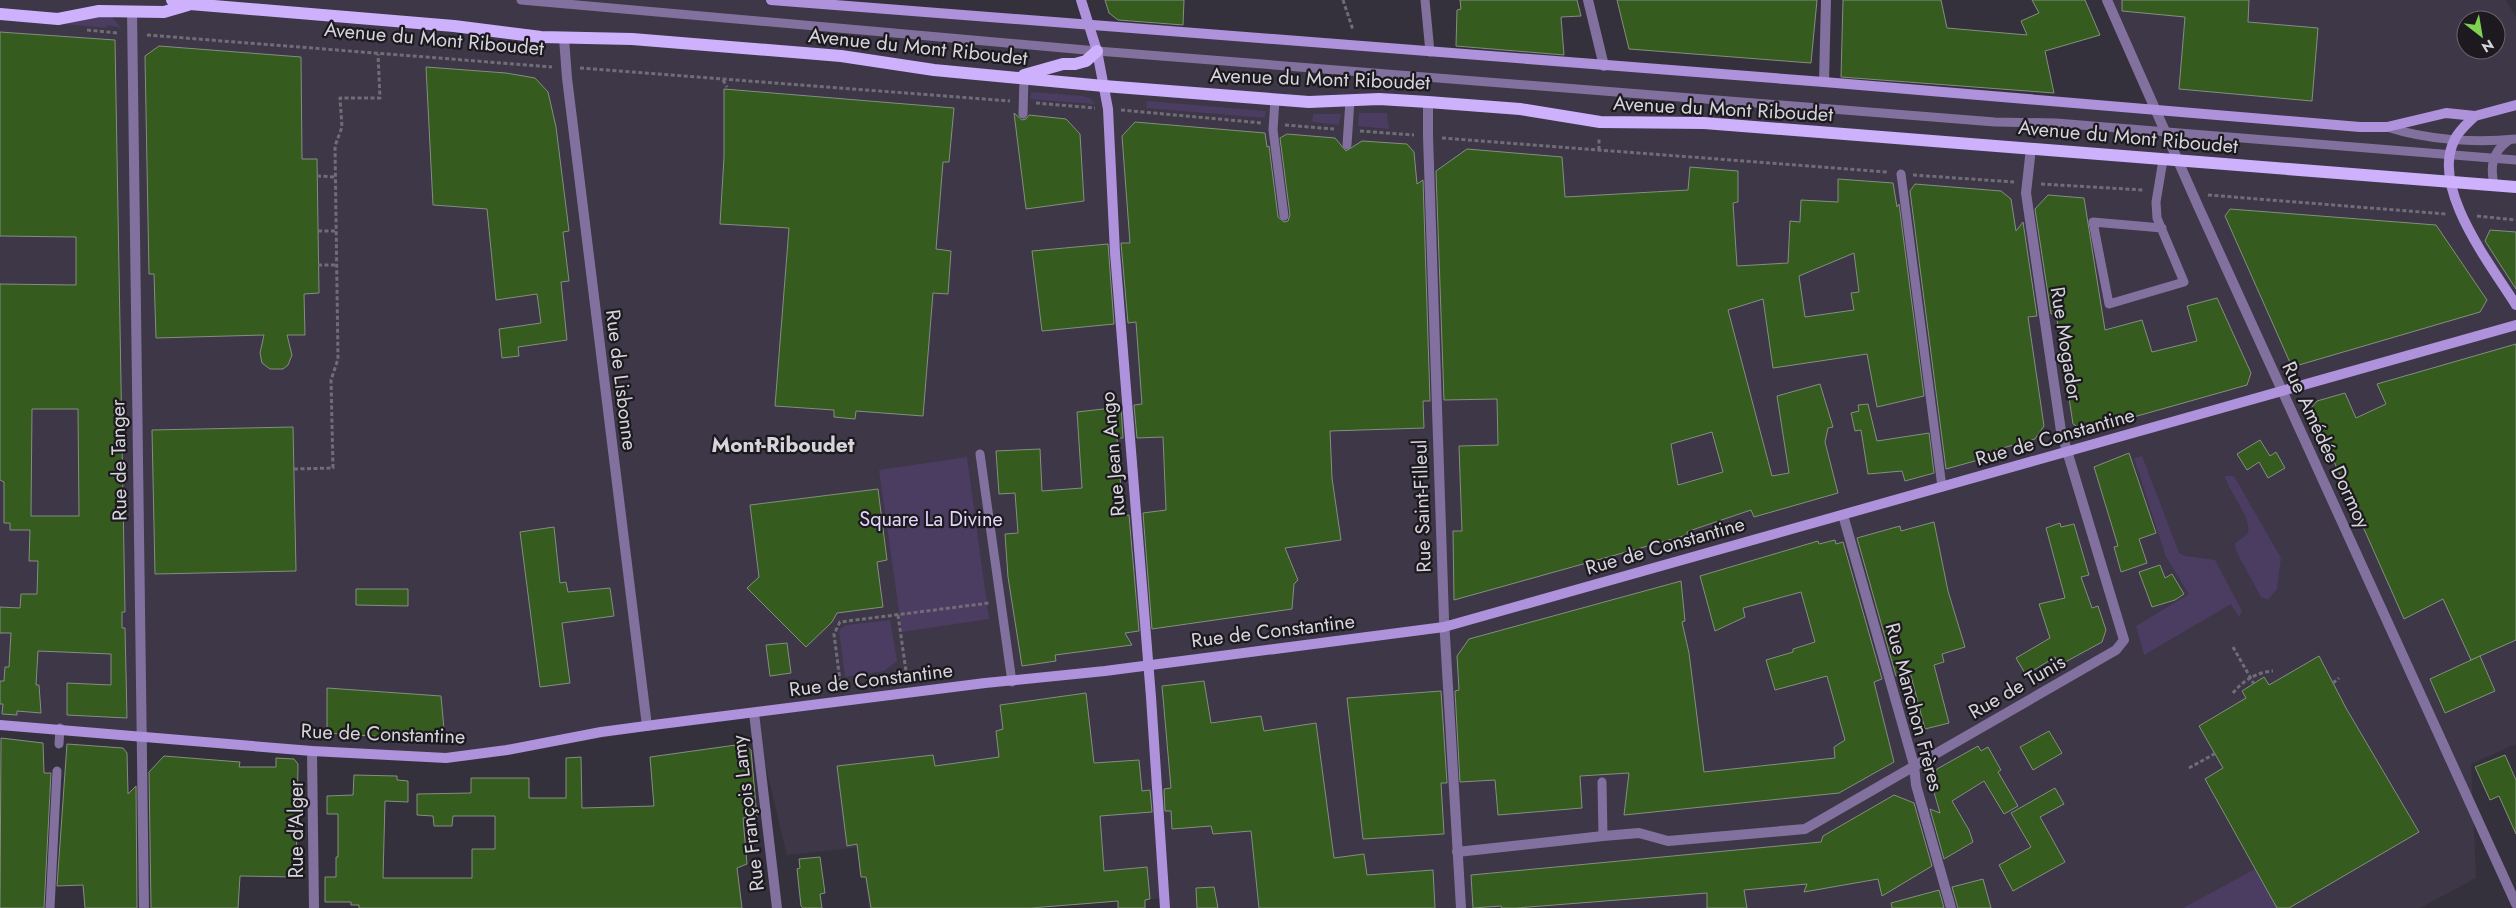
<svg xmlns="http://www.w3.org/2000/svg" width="2516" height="908" font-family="Jost,sans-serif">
  <rect width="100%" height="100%" fill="#35313c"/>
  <path fill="#3d3748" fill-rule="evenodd" d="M0,0H771L2155,109L2111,0H2506L2516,17V744L2471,764L2476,878L2420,908H1165L1164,898L1031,908H869L861,847L787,855L753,713L463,761L0,720ZM2466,20H2496V50H2466Z"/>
  <g fill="#4b3c62">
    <path d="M97,17H112L121,28L107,25V28L64,24Z"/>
    <path d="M1031,92L1083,96L1090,98L1095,104L1030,99Z"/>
    <path d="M1147,101L1266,111L1265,118L1146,108Z"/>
    <path d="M1359,113H1387L1389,129L1358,126Z"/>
    <path d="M1313,114H1341L1339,125L1312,122Z"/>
    <path d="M2142,456L2179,553L2185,556L2215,560L2242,611L2239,617L2231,604L2144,655L2136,626L2189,594L2166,557L2134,458Z"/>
    <path d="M967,457L989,619L902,632L879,470Z"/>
    <path d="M2225,476H2234L2281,558L2277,589L2268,600L2261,597L2236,551L2235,544C2238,540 2244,538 2247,534C2255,522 2228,491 2225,476Z"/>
    <path d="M890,620L897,661L884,671L845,677L839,630L846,625Z"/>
    <path d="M2255,869L2277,908H2183Z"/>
  </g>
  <g fill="#355b1e" stroke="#858e81" fill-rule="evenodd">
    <path d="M1105,0H1184L1183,25L1118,20L1109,13Z"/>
    <path d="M1460,0H1577L1581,16L1561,17L1564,55L1456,46L1457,10L1461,9Z"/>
    <path d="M1617,0H1817L1811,63L1629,49Z"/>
    <path d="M1843,0H1941L1947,28L2027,35L2021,21L2039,13L2032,0H2085L2100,35L2045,51L2054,93L1841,77Z"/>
    <path d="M2122,0H2249L2248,22L2318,28L2312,101L2179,89L2185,17L2122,11Z"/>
    <path d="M0,32L115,40L125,612H122V628H125L127,718L67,715V683L111,685V654L38,651L36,685H39L41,713L17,711V715L2,714L3,704H0V681H4L5,667H9L11,633H0V607L20,608L21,594H37L38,561H29L30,530H10V523H4V482L0,480V284L76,285V237L0,236ZM32,409H78L79,516H31Z"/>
    <path d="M159,46L301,57L302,159H317L319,293L304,294L305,335H287L292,355L288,365L283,369H270L262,363L260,353L264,335L156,338L154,274H149L145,56Z"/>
    <path d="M426,67L506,73L535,78L548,92L556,127L569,231L563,232L569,281L561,282L567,340L518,347L519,356L502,358L499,329L541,323L537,294L496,300L487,209L433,205Z"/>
    <path d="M724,89L954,108L949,162H943L936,249L951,251L948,294L933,293L923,416L856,411L855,419L834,417V410L775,406L789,228L720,224L724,157Z"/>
    <path d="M1014,113L1022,120L1026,119L1029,115L1066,119L1080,134L1084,201L1026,209Z"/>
    <path d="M1135,122L1265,133L1267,147L1269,146L1278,217L1284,222L1288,221L1290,215L1280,138L1287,134L1335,138L1346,151L1362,141L1407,144L1414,152L1417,184L1423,180L1430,401H1423L1424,428L1330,431L1332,478L1341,540L1285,548L1298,580L1294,584L1292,609L1152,629L1143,513L1166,510L1163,437L1137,438L1134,405L1142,404L1136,322L1128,323L1121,243H1130L1122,136Z"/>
    <path d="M1467,149L1562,157L1565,197L1688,190L1690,167L1738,171V202L1733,203L1737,266L1788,263L1790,221L1800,222L1801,200L1838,202V179L1893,183L1897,207L1899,204L1924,396L1877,407L1867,354L1773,368L1763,299L1728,310L1772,476L1789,473L1777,396L1820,384L1833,427L1828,428L1825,442L1838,493L1754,517L1751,510L1695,529L1687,532V535L1454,600L1453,531H1462L1459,446L1498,445L1497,399L1444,400L1436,171ZM1854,253L1859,292L1851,293L1854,310L1805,317L1799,276ZM1712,432L1723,472L1678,485L1671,444Z"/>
    <path d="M1915,184L2001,191L2011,199L2016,231L2023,222L2037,316L2028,317L2044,426L2035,439L1981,454L1982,459L1946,469L1910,191Z"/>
    <path d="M2048,195L2084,198L2105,330L2142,320L2152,352L2197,341L2187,306L2217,298L2251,373L2247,385L2084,431L2073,424L2056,313L2051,314L2035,209Z"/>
    <path d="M2230,209L2436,225L2487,300L2480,312L2292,367L2225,216Z"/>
    <path d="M2490,230L2516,232V289L2485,241Z"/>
    <path d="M1108,244L1114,324L1042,331L1032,251Z"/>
    <path d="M2516,344V640L2471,660L2443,599L2404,619L2312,412V407L2317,401L2345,393L2356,418L2386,404L2377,384Z"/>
    <path d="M1868,404L1877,441L1929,433L1934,473L1905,481L1902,471L1868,474L1861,430L1855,431L1851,413L1859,411L1858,405Z"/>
    <path d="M1121,407L1123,438H1117L1123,516L1129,515L1139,631L1125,633L1132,645L1055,655L1056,661L1022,666L1008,577L1005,534L1018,533L1015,493L999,494L996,451L1040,449L1042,491L1082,488L1077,412Z"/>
    <path d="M293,427L296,571L155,574L152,430Z"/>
    <path d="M2260,440L2270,456L2276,452L2285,468L2268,478L2259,462L2247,470L2237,454Z"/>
    <path d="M2129,453L2156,533L2139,539L2147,563L2121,572L2114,547L2118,546L2094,467Z"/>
    <path d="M878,489L887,560L877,562L883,607L837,613L832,622L806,647L747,588L759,577L750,505Z"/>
    <path d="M1934,522L1948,591L1965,647L1942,654L1944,662L1934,665L1949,723L1925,729L1910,672L1896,676L1857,538L1900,526L1901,531Z"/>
    <path d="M2060,523L2061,527L2074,524L2089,575L2081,577L2092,608L2098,606L2106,630L2102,642L2058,666L2055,657L2026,675L2016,658L2050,638L2039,604L2065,598L2046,528Z"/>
    <path d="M554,527L560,583L566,582L568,592L610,588L614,616L562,623L570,683L540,687L520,532Z"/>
    <path d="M1835,540L1836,544L1843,542L1882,679L1874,682L1894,762L1839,793L1624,815L1629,773L1580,776L1582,808L1498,815L1495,780L1460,782L1455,691L1459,690L1457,656L1469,639L1681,581L1685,621L1682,622L1689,653L1704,772L1835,758L1834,747L1845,740L1827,676L1775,690L1766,660L1793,652V649L1815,642L1801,592L1743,608L1745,617L1715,631L1700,576L1818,541L1819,544Z"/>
    <path d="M2160,565L2165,578L2172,574L2184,594L2175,600L2152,607L2139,572Z"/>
    <path d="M356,589H408V606L356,605Z"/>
    <path d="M787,643L791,673L770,676L766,645Z"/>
    <path d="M2319,656L2346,708L2419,832L2289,908H2277L2205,779L2223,768L2199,726L2246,698L2242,691L2264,677L2269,685Z"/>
    <path d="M2480,656L2495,691L2445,713L2430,679Z"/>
    <path d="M1204,681L1211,723L1261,716L1264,731L1316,723L1334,858L1364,854L1367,875L1433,870L1435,908H1259L1251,831L1213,834L1211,826L1172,829L1171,811H1165L1164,789L1171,788L1162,686Z"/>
    <path d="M327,688L441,696L445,741L327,733Z"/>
    <path d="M1441,691L1447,783H1441L1444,834L1363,839L1347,698Z"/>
    <path d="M1086,693L1094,763L1139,760L1142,791L1150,790L1152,812L1100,816L1104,871L1147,867L1150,899L1145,900V908H1118V901L1031,908H871L866,877H861L857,844L847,846L837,766L933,755L935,766L999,757L996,731L1003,729L1000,705Z"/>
    <path d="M2049,731L2062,753L2033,770L2020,747Z"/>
    <path d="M1,738L43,743L44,773H51L44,908H0Z"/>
    <path d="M67,744L123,748L127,753L128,794L136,786L137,908H85L83,885L57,886Z"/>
    <path d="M743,744L751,750L757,817L743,818L747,864L737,868L742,908H359V905H351V902H325V877H336V857H338V814H327V796L353,795L354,775L397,776V780L408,781V802L385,801L383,878H472V849H495V816H453L452,826H434L433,816L417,815V794L471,793V778H529V798H566V758L581,757L582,808L654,806L650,757Z"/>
    <path d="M1978,746L1981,751L1988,747L2001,770L1998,772L2018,806L2004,814L1984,781L1952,801L1969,830L1973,842L1944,859L1930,809L1940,813L1928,771L1932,769L1935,773L1937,769Z"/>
    <path d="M2505,755L2516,780V834L2499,796L2490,800L2475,767Z"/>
    <path d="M164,756L240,762L239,767H276V758L294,759L298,764L296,877L240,876L238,908H151L149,772Z"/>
    <path d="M2055,788L2064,804L2040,817L2065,862L2013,891L1999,865L2031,847L2011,813Z"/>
    <path d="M1894,795L1914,803L1932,866L1882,896L1878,879L1804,892L1807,884L1744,890L1747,908H1707V893L1516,908H1502L1501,906L1473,908L1471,875L1821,842L1823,836Z"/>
    <path d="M820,857L825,893L820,894L822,908H803L801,906L797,869L800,868L799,859Z"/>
    <path d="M1983,879L1991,908H1958L1952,887Z"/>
    <path d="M1214,887L1218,908H1197L1196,888Z"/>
    <path d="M1939,890L1944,908H1892L1891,903Z"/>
  </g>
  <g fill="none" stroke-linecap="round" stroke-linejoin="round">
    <g stroke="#716d77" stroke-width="3" stroke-dasharray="4 2.5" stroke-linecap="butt">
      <path d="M1343,0L1353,30"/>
      <path d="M87,30L118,33"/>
      <path d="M147,35L552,67"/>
      <path d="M580,68L1010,101"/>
      <path d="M723,80L727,87"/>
      <path d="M1036,103L1095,108"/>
      <path d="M1121,110L1262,123"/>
      <path d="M1285,125L1334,129"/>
      <path d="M1360,131L1414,135"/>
      <path d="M1442,138L1887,172"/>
      <path d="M1599,150V137"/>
      <path d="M1913,175L2014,182"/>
      <path d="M317,176L336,177"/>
      <path d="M2041,184L2144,190"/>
      <path d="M2208,195L2446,214"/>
      <path d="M2477,216L2516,220"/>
      <path d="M318,231H337"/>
      <path d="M318,265H337"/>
      <path d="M294,469L333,468L331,380L338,359L335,146L342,127L340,98H380L378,54"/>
      <path d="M898,615L907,678"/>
      <path d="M2233,647L2254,684"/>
      <path d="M2333,683L2339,678"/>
      <path d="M841,689L834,634L840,622L989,603"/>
      <path d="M2233,693C2243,680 2258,672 2273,671"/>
      <path d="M2189,768L2216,753"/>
    </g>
    <g stroke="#82719f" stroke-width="9">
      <path d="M521,0L1097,51L1995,122L2056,123L2516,160"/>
      <path d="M1425,0L1430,52"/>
      <path d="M1275,99L1273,130L1284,216"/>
      <path d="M1023,114L1024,77"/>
      <path d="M2387,127C2427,140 2474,143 2516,139"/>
      <path d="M1347,145L1350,100"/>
      <path d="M1901,174L1942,487"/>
      <path d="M2494,185C2490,166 2492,152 2509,140"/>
      <path d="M2162,228L2093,222L2109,304L2184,282L2157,218L2156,202L2163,160"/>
      <path d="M980,454L1012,682"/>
      <path d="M59,744L60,728"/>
      <path d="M1602,782L1603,836"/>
      <path d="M50,908L57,771"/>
    </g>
    <g stroke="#82719f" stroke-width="10">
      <path d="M1588,0L1604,66"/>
      <path d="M2107,0L2198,206L2516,904"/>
      <path d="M132,11L144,908"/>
      <path d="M564,38L567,78L647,726"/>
      <path d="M1824,82L1826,0"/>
      <path d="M1428,102V136L1444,619L1461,908"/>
      <path d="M1843,515L1914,765L1916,785L1951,908"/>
      <path d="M754,713L777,908"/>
      <path d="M312,751L314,908"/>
      <path d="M1457,852L1603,836L1639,833L1668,841L1805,829L2116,650L2124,640L2061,431L2026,193L2031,148"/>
    </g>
    <g stroke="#ae92dc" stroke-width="10">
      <path d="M771,0L1824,82L2360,127H2387L2446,113L2475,116L2516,105"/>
      <path d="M1081,0L1097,51L1108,109L1115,253L1151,697L1165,908"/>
      <path d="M2475,116C2468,123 2459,130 2455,139C2429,187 2491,265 2516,305"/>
      <path d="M0,725L312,751L446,758L507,750L601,732L661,724L985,683L1105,671L1444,627L2516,325"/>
    </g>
    <g stroke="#ceb1fd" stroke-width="12">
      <path d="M172,0L190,4L454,26L541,37L632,39L841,56L934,70L1104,86L1309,102L1379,99L1428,102L1520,109L1600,122L1704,123L2516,187"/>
      <path d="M0,14L58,19L99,11L164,12L188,5"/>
      <path d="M1024,75L1063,64H1075L1086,61L1097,51"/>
    </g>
  </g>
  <g text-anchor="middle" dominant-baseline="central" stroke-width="4.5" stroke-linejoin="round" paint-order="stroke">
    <g font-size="20" fill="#d7d5dc" stroke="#1c1a1f">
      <text transform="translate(434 39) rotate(5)">Avenue du Mont Riboudet</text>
      <text transform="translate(918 47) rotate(6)">Avenue du Mont Riboudet</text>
      <text transform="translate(1320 79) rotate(2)">Avenue du Mont Riboudet</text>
      <text transform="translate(1723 109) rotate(3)">Avenue du Mont Riboudet</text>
      <text transform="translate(2128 137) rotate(5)">Avenue du Mont Riboudet</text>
      <text transform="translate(2066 344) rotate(81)">Rue Mogador</text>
      <text transform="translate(621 380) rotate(83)">Rue de Lisbonne</text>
      <text transform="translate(2055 437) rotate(-16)">Rue de Constantine</text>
      <text transform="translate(2326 445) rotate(65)">Rue Amédée Dormoy</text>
      <text transform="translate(1113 454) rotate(-95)">Rue Jean Ango</text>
      <text transform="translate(119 460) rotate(-91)">Rue de Tanger</text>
      <text transform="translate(1422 506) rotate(-92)">Rue Saint-Filleul</text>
      <text transform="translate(1665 546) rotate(-16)">Rue de Constantine</text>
      <text transform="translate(1273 631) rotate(-7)">Rue de Constantine</text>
      <text transform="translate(871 680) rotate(-7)">Rue de Constantine</text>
      <text transform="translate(2017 687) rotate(-30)">Rue de Tunis</text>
      <text transform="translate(1914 707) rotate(75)">Rue Manchon Frères</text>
      <text transform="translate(383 734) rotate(2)">Rue de Constantine</text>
      <text transform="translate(748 813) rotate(-97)">Rue François Lamy</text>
      <text transform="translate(296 829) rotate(-90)">Rue d'Alger</text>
    </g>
    <g font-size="20" fill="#e2d5fa" stroke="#1c1a1f">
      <text x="931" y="519">Square La Divine</text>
    </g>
    <g font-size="21" font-weight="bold" fill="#d7d5dc" stroke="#1c1a1f">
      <text x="783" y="445">Mont-Riboudet</text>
    </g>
  </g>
  <g transform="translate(2481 35) rotate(149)"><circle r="24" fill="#1c1a1f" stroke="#67656b"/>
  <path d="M0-4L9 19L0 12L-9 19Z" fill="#80d051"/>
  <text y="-8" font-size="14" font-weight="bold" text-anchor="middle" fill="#d7d5dc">N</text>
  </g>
</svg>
